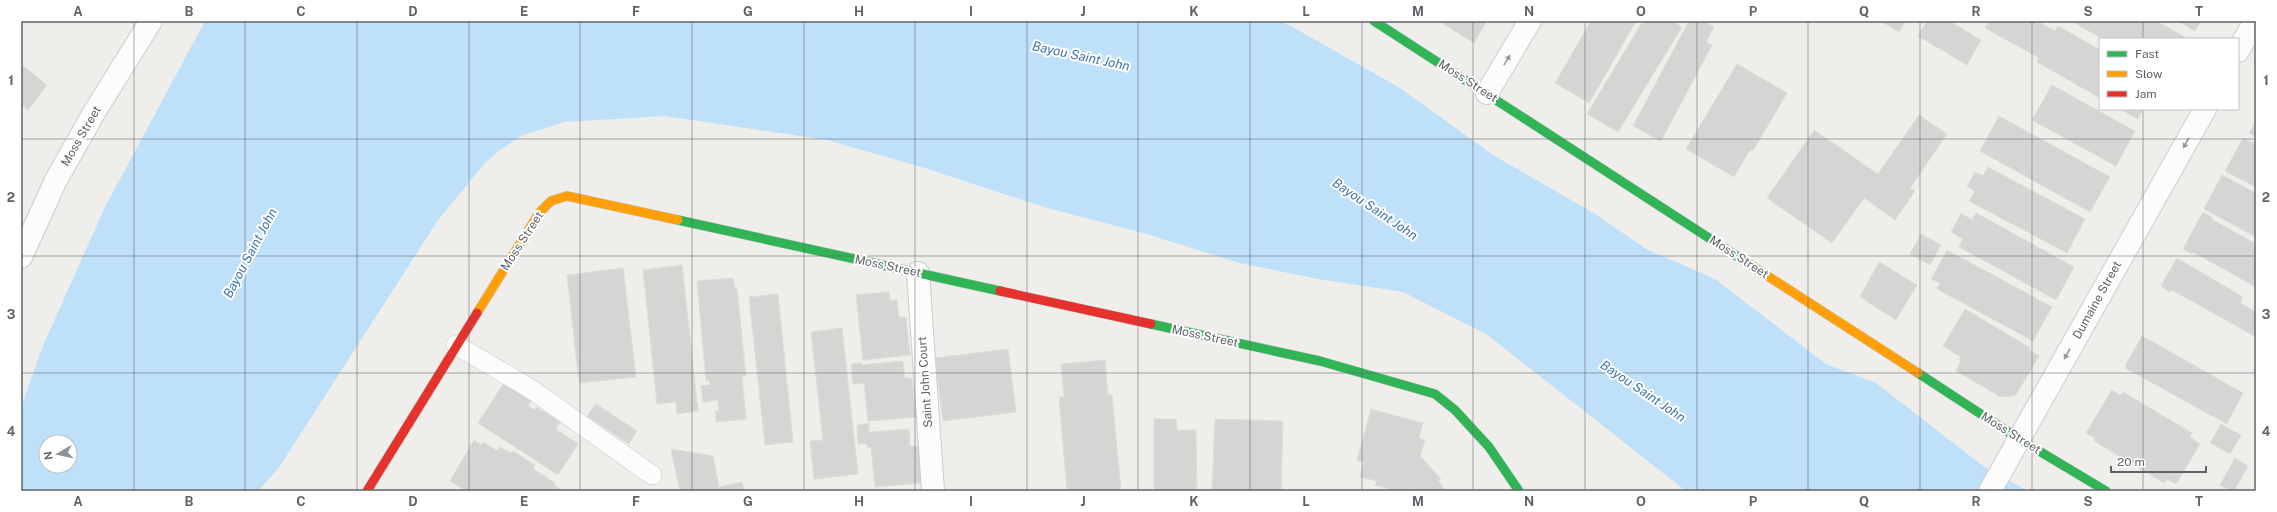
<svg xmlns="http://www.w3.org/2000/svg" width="2277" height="512" font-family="'Public Sans',sans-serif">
  <rect width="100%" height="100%" fill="#efeeea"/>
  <path fill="#bfe0f9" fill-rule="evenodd" d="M205,21H1278L1291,26L1400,88L1493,155L1597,215L1646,249L1715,279L1826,364L1876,383L1983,466L2028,491H1686L1486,334L1403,292L1318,279L1239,263L1147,234L1044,207L925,168L827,140L665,116L564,122L521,136L496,153L484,164L438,220L278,469L258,491H21V407L42,348L105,207ZM46,442H70V466H46Z"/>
  <g fill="#d6d5d3" stroke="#deddd9">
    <path d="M1443,21H1487L1474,43L1442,23Z"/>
    <path d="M1591,21H1636L1589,103L1555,83Z"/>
    <path d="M1643,21H1672L1682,27L1618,132L1587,114Z"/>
    <path d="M1689,21H1703L1714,27L1706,42L1712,45L1661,141L1633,126Z"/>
    <path d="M1881,21H1906L1899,32Z"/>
    <path d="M1927,21H1949L1981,40L1967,65L1918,36Z"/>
    <path d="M1989,21H2037L2055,31L2058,26L2100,50V98L2037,62L2039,58L1985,28Z"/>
    <path d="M2071,21H2156L2185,37L2183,39H2103Z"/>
    <path d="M2178,21H2201L2195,31Z"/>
    <path d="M21,64L47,85L28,110L21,104Z"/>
    <path d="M1737,64L1787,93L1753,151L1750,150L1734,177L1686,149Z"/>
    <path d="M2052,85L2135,131L2116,166L2032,120Z"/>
    <path d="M2120,109H2143L2138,119Z"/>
    <path d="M1919,115L1947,134L1910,188L1915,191L1895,220L1864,198L1832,243L1767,198L1814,130L1878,174Z"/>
    <path d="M1999,116L2110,177L2090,212L1980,151Z"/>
    <path d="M2256,121V137L2249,133Z"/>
    <path d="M2243,138L2256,144V187L2225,171Z"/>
    <path d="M1988,167L2085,219L2067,253L1969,201L1975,191L1967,187L1975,172L1983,176Z"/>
    <path d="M2222,175L2256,193V237L2204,209Z"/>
    <path d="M2203,212L2212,217L2211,219L2256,244V287L2193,252L2192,254L2183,249Z"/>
    <path d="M1961,213L1972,220L1976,213L2074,267L2056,300L1959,247L1963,239L1951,232Z"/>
    <path d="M1921,234L1941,245L1930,265L1910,254Z"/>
    <path d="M1947,250L2052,307L2033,341L1937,289L1940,283L1931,279Z"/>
    <path d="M2177,258L2243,297L2240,303L2256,312V337L2172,290L2170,292L2161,286Z"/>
    <path d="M1879,262L1917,285L1896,320L1860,297Z"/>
    <path d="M682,265L698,411L677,414L676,402L657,404L643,270Z"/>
    <path d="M623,268L636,377L579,383L567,275Z"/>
    <path d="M733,278L735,289H737L746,376H742L746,419L716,422L715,411H719L718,400L703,402L701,386L710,385L709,380L706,381L697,281Z"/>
    <path d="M889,292L890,300H897L899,317H906L910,355L863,360L856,295Z"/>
    <path d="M778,294L793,442L765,445L749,297Z"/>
    <path d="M1965,309L2030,348L2029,350L2039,356L2016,395L2001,397L1956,371L1961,361L1959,360L1961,357L1943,346Z"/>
    <path d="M842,328L858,474L814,479L810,441L823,440L811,332Z"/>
    <path d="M2142,336L2243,393L2227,424L2127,369L2125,366Z"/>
    <path d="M1008,349L1016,412L943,421L935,358Z"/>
    <path d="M1105,360L1108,395H1112L1121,491H1067L1059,397H1064L1061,364Z"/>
    <path d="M903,361L905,378H912L916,417L868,421L864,383L853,384L851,364L862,363V365Z"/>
    <path d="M506,380L533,398L528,406L535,410L536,407L560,422L556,429L578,444L558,475L478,423Z"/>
    <path d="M2112,390L2120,395L2123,392L2192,433L2190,437L2200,444L2176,484L2167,479L2164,483L2094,441L2095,438L2086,433Z"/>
    <path d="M596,404L637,431L629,444L587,416Z"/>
    <path d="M1371,409L1423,423L1419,438L1425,440L1420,456L1441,479L1438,480L1445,491H1412L1410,488V491H1398L1375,485L1377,481L1360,477L1364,462L1357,460Z"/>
    <path d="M1154,419H1176L1177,430H1196L1197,491H1154Z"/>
    <path d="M1215,419L1283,421L1281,491H1212Z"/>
    <path d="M869,423V432L909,429L910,446H919L922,483L875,487L871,447H867V444H858L857,425Z"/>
    <path d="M2221,424L2241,435L2230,454L2210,443Z"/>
    <path d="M474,440L481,445L483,442L497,451L500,447L511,453L513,451L535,465L533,469L555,483L554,485L562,490L466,491L450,481Z"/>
    <path d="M671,449L713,456L719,487L742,482L744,491H680Z"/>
    <path d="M2235,458L2248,466L2234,491H2231L2220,485Z"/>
  </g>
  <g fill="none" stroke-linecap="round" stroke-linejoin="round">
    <g stroke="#cbcccc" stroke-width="20">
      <path id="lane" d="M456,345L531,389L652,475"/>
    </g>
    <g stroke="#cbcccc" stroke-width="24">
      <g id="street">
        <path d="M2238,51L2255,21"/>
        <path d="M1487,93L1530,21"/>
        <path d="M21,257L56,180L95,111L151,21"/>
        <path d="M918,273L933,491"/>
        <path d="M1990,491L2205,109"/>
      </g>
    </g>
    <g stroke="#cacacb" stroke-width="10">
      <g id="fast">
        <path d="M1374,21L1749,264"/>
        <path d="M678,220L1000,291"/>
        <path d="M1151,324L1320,361L1435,394L1455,410L1489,447L1519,491"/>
        <path d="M1918,373L2019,439L2106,491"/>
      </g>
    </g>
    <g stroke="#cacacb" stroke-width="10">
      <g id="slow">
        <path d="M1749,264L1918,373"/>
        <path d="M477,313L539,213L551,201L567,196L678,220"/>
      </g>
    </g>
    <g stroke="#cacacb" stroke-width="10">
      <g id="jam">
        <path d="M1000,291L1151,324"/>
        <path d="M367,491L477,313"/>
      </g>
    </g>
    <use href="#lane" stroke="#fdfcfc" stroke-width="19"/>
    <use href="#street" stroke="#fdfcfc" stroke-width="22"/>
    <use href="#fast" stroke="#30b455" stroke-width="9"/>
    <use href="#slow" stroke="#ff9f0a" stroke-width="9"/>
    <use href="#jam" stroke="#e5322d" stroke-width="9"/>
  </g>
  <defs><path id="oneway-solid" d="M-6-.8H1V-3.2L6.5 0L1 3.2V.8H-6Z"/></defs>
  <g fill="#96999c">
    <use href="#oneway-solid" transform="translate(1507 60) rotate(-59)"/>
    <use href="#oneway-solid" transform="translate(2186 143) rotate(119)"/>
    <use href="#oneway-solid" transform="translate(2067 354) rotate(119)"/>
  </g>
  <path fill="none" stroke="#5f6368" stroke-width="1" stroke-opacity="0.55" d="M134,21V491M245,21V491M357,21V491M469,21V491M580,21V491M692,21V491M804,21V491M915,21V491M1027,21V491M1138,21V491M1250,21V491M1362,21V491M1473,21V491M1585,21V491M1697,21V491M1808,21V491M1920,21V491M2032,21V491M2143,21V39M2143,109V491M21,139H2256M21,256H2256M21,373H2256"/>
  <g text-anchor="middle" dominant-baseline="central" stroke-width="4" stroke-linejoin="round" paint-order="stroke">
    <g font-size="12" fill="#5f6368" stroke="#fff">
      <text transform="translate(1468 81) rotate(33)">Moss Street</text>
      <text transform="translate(81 136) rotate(-60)">Moss Street</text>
      <text transform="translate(522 241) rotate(-57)">Moss Street</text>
      <text transform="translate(1739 257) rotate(33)">Moss Street</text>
      <text transform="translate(888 266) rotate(12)">Moss Street</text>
      <text transform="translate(2097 300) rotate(-61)">Dumaine Street</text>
      <text transform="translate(1205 336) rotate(12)">Moss Street</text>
      <text transform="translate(925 382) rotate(-94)">Saint John Court</text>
      <text transform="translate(2011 433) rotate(32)">Moss Street</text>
    </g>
    <g font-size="13" font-style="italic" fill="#4174aa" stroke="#fff">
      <text transform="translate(1081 56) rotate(12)">Bayou Saint John</text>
      <text transform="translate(1375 209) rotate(34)">Bayou Saint John</text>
      <text transform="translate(250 253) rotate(-62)">Bayou Saint John</text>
      <text transform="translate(1643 391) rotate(34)">Bayou Saint John</text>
    </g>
  </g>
  <rect width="2277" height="512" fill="none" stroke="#ffffff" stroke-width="44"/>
  <rect x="2099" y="38" width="140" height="72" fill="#ffffff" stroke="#bfc1c3"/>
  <rect x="2107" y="51" width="20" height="6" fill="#30b455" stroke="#bfc1c3"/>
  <text x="2135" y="58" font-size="12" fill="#5f6368">Fast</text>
  <rect x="2107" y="71" width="20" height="6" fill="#ff9f0a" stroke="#bfc1c3"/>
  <text x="2135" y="78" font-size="12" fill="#5f6368">Slow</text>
  <rect x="2107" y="91" width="20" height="6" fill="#e5322d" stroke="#bfc1c3"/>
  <text x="2135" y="98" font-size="12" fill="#5f6368">Jam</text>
  <g transform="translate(58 454) rotate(261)"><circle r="19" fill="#ffffff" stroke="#bfc1c3"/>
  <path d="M0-3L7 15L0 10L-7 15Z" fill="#919496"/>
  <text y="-6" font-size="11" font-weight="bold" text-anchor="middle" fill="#5f6368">N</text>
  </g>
  <path d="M2111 466v6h95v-6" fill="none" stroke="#5f6368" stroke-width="2"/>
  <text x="2117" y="466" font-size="12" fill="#5f6368" stroke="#ffffff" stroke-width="3" paint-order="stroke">20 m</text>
  <rect x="22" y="22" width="2233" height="468" fill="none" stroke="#5f6368" stroke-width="1.5"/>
  <g font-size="13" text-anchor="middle" font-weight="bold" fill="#5f6368">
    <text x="78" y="16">A</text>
    <text x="189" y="16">B</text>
    <text x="301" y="16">C</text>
    <text x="413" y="16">D</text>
    <text x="524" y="16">E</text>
    <text x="636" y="16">F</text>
    <text x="748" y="16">G</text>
    <text x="859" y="16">H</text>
    <text x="971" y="16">I</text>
    <text x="1083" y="16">J</text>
    <text x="1194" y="16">K</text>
    <text x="1306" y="16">L</text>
    <text x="1418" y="16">M</text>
    <text x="1529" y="16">N</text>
    <text x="1641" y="16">O</text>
    <text x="1753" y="16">P</text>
    <text x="1864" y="16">Q</text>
    <text x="1976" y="16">R</text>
    <text x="2088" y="16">S</text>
    <text x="2199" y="16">T</text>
    <text x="11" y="85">1</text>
    <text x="2266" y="85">1</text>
    <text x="11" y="202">2</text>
    <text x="2266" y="202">2</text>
    <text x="11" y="319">3</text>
    <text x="2266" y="319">3</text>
    <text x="11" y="436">4</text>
    <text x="2266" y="436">4</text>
    <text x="78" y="506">A</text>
    <text x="189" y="506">B</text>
    <text x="301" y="506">C</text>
    <text x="413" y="506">D</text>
    <text x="524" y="506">E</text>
    <text x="636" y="506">F</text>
    <text x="748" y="506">G</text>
    <text x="859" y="506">H</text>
    <text x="971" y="506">I</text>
    <text x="1083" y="506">J</text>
    <text x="1194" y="506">K</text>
    <text x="1306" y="506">L</text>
    <text x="1418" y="506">M</text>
    <text x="1529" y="506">N</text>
    <text x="1641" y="506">O</text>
    <text x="1753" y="506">P</text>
    <text x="1864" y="506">Q</text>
    <text x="1976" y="506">R</text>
    <text x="2088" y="506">S</text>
    <text x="2199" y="506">T</text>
  </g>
</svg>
